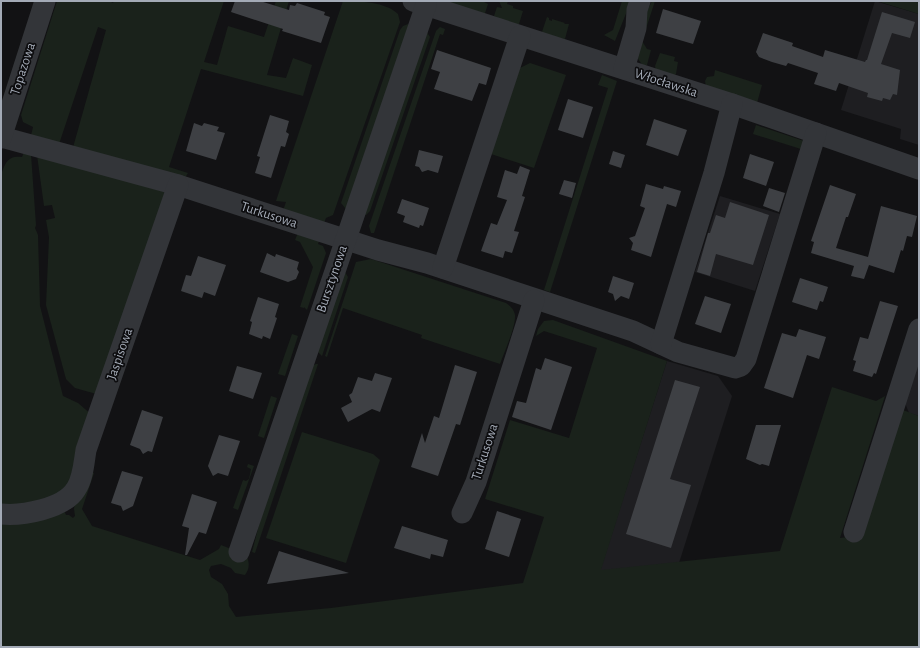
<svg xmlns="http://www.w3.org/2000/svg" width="920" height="648" font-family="'Alegreya Sans',sans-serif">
  <rect width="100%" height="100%" fill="#121214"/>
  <g fill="#1e1e21">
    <path d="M875,1L919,14V145L900,139L901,129L841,110Z"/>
    <path d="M720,196L780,214L755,291L695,272Z"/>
    <path d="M667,361L718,376L732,396L679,563L600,571Z"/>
    <path d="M919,361V416L909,413L905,403Z"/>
  </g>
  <g fill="#1a221b">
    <path d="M57,1H109L113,3L114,1H224L204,62L217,65L228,26L264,37L276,1H289L267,75L286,78L293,58L312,65L303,96L201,69L169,167L188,173L183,181L72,151L106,30L98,27L58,147L30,140L33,127L23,122L21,115Z"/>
    <path d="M343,1C360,1 386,2 398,14L400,22L333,215L326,218L324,223L283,211L286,202L276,201Z"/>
    <path d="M434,1H486L484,2L488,4L485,13L482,16Z"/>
    <path d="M499,1H508L507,4L513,6V8L523,11L519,24L515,26L494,16L497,7L502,8Z"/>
    <path d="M622,1H631L615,41L604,35L613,30Z"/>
    <path d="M652,1H655L642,41L647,49L651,50L647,65L643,66L636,56L647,11Z"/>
    <path d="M877,1H919V14Z"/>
    <path d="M547,17L549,18V20L552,21V19L565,23L564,24H569L565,39L544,35L542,32Z"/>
    <path d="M408,24V27L346,209L341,203L400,30L403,26Z"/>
    <path d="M440,27L445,29L443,35L440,34L374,233H371L369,226L436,31Z"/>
    <path d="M426,31L430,37L370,211L366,215L363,214Z"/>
    <path d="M660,53L675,57L674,61L678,62L676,74L673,76L656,71L655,66Z"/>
    <path d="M530,63L566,75L534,168L491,154L520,68Z"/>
    <path d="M715,70L762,85L757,103L706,87L705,81L707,77L714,76Z"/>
    <path d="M602,75L617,81L550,292L544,290L608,88L598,85Z"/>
    <path d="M756,125L804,141V150L753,134Z"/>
    <path d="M24,152L31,154L36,225L35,228L38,235L40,306L63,396L78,403L93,416L70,486L51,499L1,509V175C5,163 8,155 22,157Z"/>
    <path d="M37,155L165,192L100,395L75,388L66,379L46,305L49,237L46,220L55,218L52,205L44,206Z"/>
    <path d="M298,233L320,238L318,244L323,246L326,253L307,310L304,307V308L300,307L313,267L300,242L295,240Z"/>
    <path d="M371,259L506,303C510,306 514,309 515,315C516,326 504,353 500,364L421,338L422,335L343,308L327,357L325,356L356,262Z"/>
    <path d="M343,269L348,277L322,356L317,351Z"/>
    <path d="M553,320L667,361L601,570L780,551L832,387L876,401L885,396L840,538L863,535L903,410L919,416V647H1V520L64,510L66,515H69L73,518L75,516L74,509L75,501L90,472L94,473L82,509L92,526L200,560L219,549L221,545L244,554L247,557C250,564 249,570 245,575L235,573L231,568L221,564L211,566L209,570L211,577L222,584L228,594L229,606L236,617L331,608L523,583L544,517L485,499L510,420L569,438L597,348L544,331L536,336L538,329L544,321Z"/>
    <path d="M292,334L298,336L285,376L278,374Z"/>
    <path d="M316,364H318L255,553L252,552L266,498L312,366Z"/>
    <path d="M271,396L277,398L264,438L258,436Z"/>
    <path d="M302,432L373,454L380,460L346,563L266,538Z"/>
    <path d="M248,464L254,466L238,510L233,508L243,480L246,481L249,479L251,469L247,467Z"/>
  </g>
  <g fill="#3e4044">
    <path d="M235,1H260L289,10L290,5L295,6L297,3L325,12L324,15L330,17L321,43L282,31L283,29L231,12Z"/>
    <path d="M663,9L701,21L693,44L656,33Z"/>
    <path d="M882,12L915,22L910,38L892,33L881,64L900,70L897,95L893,94L890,100L883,98L882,101L867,97L868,93L839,83L836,91L814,84L818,73L788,63L786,66L772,62L759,57L756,52L763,33L793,43L792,46L823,57L825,50L865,62L866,60H867Z"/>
    <path d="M437,50L491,68L486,85L479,83L472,101L434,89L440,72L431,69Z"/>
    <path d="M568,99L593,107L583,138L558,130Z"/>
    <path d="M270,115L289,121L286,132L289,134L285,147L281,146L271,178L255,173L260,157L257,156Z"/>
    <path d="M654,119L687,130L678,156L646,145Z"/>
    <path d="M194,123L202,126L204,123L219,127L217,131L225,133L216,160L186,151Z"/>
    <path d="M419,150L443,156L438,173L428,170L422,172L419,167L415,166Z"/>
    <path d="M613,151L625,155L621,168L609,164Z"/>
    <path d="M750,154L774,162L766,186L743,178Z"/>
    <path d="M520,166L530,170L522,196L525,197L514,231L519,232L512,253L505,251L503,258L481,251L491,223L497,225L507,200L497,197L505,170L517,174Z"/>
    <path d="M564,180L576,183L572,198L559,194Z"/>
    <path d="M646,184L663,189L664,186L681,191L676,207L667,204L651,257L631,250L633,243L629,238L635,236L645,208L640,206Z"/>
    <path d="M830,185L856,194L848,217H846L836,248L868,257L881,206L917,216L912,237L907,236L903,251L901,250L894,273L869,265L864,279L851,276L854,266L811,253L814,242L811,241Z"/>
    <path d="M769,188L785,193L779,212L763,206Z"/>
    <path d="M402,199L429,208L423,226L420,225L419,228L403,222L405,216L397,213Z"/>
    <path d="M730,202L769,215L753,265L716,254L710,276L697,272L708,233H710L716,215L725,218Z"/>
    <path d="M267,253L275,257L276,254L299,262L297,269L299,272L296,279L288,282L260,272Z"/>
    <path d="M198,256L226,265L215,296L204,292L202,298L181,291L186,275L191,276Z"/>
    <path d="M613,276L634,283L629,299L621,296L615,301L613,294L608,292Z"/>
    <path d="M800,278L828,287L823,302L820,301L817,310L792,302Z"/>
    <path d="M705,296L731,304L721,333L695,324Z"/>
    <path d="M258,297L279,304L275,317L277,318L270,339L263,336L262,339L249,334L252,322L250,321Z"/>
    <path d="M880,301L898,306L876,374L874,373L872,377L853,371L856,361L853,360L860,337L868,339Z"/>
    <path d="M799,329L826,337L819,359L807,355L793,398L764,388L782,333L796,337Z"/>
    <path d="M545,358L572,367L551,430L512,417L517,401L526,403L536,368L541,370Z"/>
    <path d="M455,365L477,372L460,425L456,424L438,476L411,467L422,433L425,443L434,416L439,418Z"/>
    <path d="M237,366L262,373L253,399L229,391Z"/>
    <path d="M375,373L392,378L380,412L372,409L348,422L341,408L352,402L349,395L352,393L358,377L372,381Z"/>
    <path d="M675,380L700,387L670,479L691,485L671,548L626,534Z"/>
    <path d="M142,410L163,417L152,452L148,451L143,454L140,449L130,445Z"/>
    <path d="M756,425H781L769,466L762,464L760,465L746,459Z"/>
    <path d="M219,435L240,441L228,476L218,473L213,476L208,466Z"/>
    <path d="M122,471L143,477L133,506L123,511L121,506L111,503Z"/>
    <path d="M192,494L217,502L206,534L199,532L187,555H185L189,528L182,526Z"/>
    <path d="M497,511L521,519L509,557L485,549Z"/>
    <path d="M402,526L448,540L443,557L431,554L430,559L394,548Z"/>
    <path d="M279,551L349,573L267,584Z"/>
  </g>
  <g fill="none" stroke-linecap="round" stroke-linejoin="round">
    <g stroke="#333539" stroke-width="21">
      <path d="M413,1L732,104L919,169"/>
      <path d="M624,69L636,28L637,10L640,1"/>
      <path d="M1,137L178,185L378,250L427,263L633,331L678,352L735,368L741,366L746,359L816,133"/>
      <path d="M1,138L45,1"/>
      <path d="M443,268L520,36"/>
      <path d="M661,344L714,173L732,104"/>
      <path d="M462,513L476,482L534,300"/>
      <path d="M1,514C22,516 64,509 76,489C83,479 84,462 86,450L178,185"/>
      <path d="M854,532L919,329"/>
      <path d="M239,552L426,5"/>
    </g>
  </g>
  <g text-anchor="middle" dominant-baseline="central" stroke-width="3.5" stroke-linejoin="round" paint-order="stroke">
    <g font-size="14" fill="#a3aab6" stroke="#0d0d0f">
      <text transform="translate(23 69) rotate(-72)">Topazowa</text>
      <text transform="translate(666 83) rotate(18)">Włocławska</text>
      <text transform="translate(269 215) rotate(18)">Turkusowa</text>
      <text transform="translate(332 279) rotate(-71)">Bursztynowa</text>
      <text transform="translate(120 354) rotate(-71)">Jaspisowa</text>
      <text transform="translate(485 452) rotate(-72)">Turkusowa</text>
    </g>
  </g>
  <rect width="920" height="648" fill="none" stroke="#a3aab6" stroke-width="4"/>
</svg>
